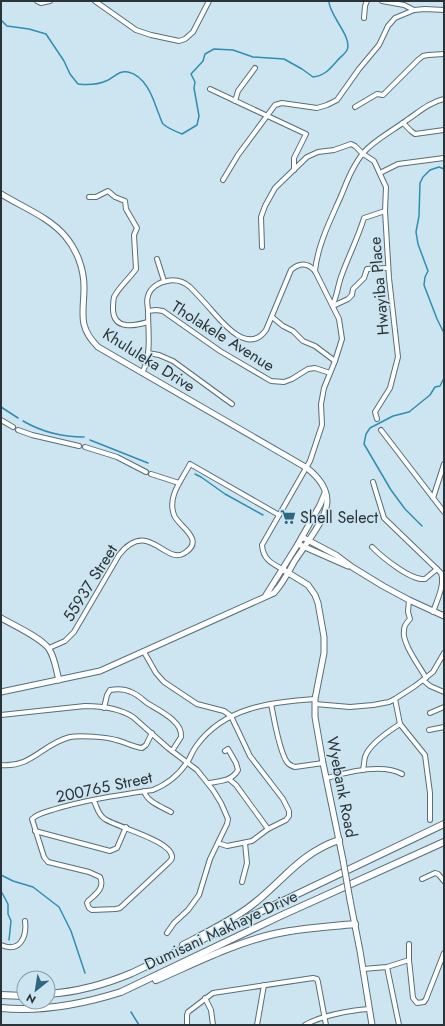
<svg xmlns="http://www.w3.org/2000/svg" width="445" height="1026" font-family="Jost,sans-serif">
  <rect width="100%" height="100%" fill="#cce5f1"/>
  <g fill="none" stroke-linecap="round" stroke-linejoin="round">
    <g stroke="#2f8eb4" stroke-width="1.5">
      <path d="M1,20L7,26L29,29L46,34L64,61L70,74L78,84C87,85 97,85 106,81C114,78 118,70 128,72C146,76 153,98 158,112C160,116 161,121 163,124C169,129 175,131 182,134L197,125L199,116L194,88L195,82L191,74L203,61L205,54L214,49L233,50L253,57L284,59L302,69L313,77C324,76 330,69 336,62C339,58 345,54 347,50C353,37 328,14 329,1"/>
      <path d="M444,169L439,167L430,170L423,177L420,183L419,216L416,232L418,244L428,271L425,277L424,285L437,319L444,333"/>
      <path d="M1,407L18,418"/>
      <path d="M23,421C42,432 62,437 84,437"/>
      <path d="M90,440L148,463"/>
      <path d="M195,474L201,477L225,494L263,515"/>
      <path d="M422,526L405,509L391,490L364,444L366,434L370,428L393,416L409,412L430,395L435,387L440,386L444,378"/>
      <path d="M1,875L13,881L33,887L59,907L71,931L85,973"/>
      <path d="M1,891L8,904V914L11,921L9,940"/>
      <path d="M131,1012L139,1025"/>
    </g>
    <g stroke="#586e78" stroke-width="6">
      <g id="minor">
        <path d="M37,1L41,3L50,1"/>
        <path d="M95,1L136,30L151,35L179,41L185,39L193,32L209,1"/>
        <path d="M382,1L404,5L414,10"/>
        <path d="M364,18L365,6L367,1"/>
        <path d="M210,89L306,134L294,158V170"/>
        <path d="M235,101L238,91L255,68"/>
        <path d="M355,107L377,94L383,95L418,60L423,56L428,55L444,54"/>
        <path d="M403,123L411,131L415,134L444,130"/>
        <path d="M380,173L398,164L444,158"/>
        <path d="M223,180L238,155L275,105L282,103L317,108L327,105L337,100L359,69L379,45L388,26L395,18L414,10L425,9L444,10"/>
        <path d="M89,197H96L108,191L115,197L125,201L126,209L137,228L134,235L136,269C129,279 119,287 114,297C113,301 113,306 113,310C114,330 134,326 148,322"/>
        <path d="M262,247L261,217L265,206L275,188L307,157L318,152L334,150L351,144L355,146L363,154L374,161L386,187L385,211L389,278L398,357L390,388L375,412L377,419"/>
        <path d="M157,259L164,281"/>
        <path d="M315,271C318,244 330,221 341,196C347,181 354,163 365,151C375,140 395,129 407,120C419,112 430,102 444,99"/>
        <path d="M333,304C337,296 338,285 341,277C348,257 358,238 364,218L385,211"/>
        <path d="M333,306L348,299L352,295L353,289L364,278L367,269L388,268"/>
        <path d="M148,311L156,310L163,311L220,351L271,381L284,382L292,379L308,369L315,368L330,373"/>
        <path d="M272,317L283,326L293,331L303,341L315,346L335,361"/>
        <path d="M148,353L159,355L173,361L232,404"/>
        <path d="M142,373C152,355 148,332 148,311C148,306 146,301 148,296C150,288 159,282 167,281C176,279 183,281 190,287C198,295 206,304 213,312C225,326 249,354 266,330L291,270C300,262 308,263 315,271L339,319L342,339L335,361L324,388L321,404L322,425L310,461L262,545C263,559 271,563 282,569"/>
        <path d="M1,420L13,427"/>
        <path d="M18,430L32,435L79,446"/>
        <path d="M381,430L444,512"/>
        <path d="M85,447L117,457L146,472"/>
        <path d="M151,474L179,483"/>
        <path d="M373,482L384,518L441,573C445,585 437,600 433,612"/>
        <path d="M433,498L444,464"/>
        <path d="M372,547C382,557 411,581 425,579L437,569"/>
        <path d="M409,600L408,612L410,619C407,622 404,626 404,630C401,642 420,667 426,678"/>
        <path d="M49,648L65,641L74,632L119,555C149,517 166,568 186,552C205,539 178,526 174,515C167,496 182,480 190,464L279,515"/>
        <path d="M144,652L156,673L164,682L197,704L224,711L231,716L250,756L283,799L289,811V816L286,820L268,829L252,841L227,846L218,843"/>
        <path d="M423,680L430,686L444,692"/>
        <path d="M395,699L400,724L425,755L430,793V820"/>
        <path d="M271,704C274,718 279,751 287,762C289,765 291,766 295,767L323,763"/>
        <path d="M315,704L350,707L373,705L389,702L395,699L415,686L433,672L444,653"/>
        <path d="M104,708L107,695L110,690C116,689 125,689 131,692C137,694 142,699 147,703C158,710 183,721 181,737L172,751"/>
        <path d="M430,713L444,707"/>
        <path d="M1,715L85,706C101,706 119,708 133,717L168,748L197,770L213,790L221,803L228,819L227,824L210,859L199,895L188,910L174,923L167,933"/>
        <path d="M429,730L444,727"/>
        <path d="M1,765C32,768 42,744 70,737C79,735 107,737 116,740C125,742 133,747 142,748L146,745L152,733"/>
        <path d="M363,770C364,765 364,761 365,757C369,744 389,731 400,724"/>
        <path d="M327,778C347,772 382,763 402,774"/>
        <path d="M229,779L236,785L268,829"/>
        <path d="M209,783C220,781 232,781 238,770L236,763L228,749L225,751"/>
        <path d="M144,791C147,802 162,807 171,812"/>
        <path d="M94,801C97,807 98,815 105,819C116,827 174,841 172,858C171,861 168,863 166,865L120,908L116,909L92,910L89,908L87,903L88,901C96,894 105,888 100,877L89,872L48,862L44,857L32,819C37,814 45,812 52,810C84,800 119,795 153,790C168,784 179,775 188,761C191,756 193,750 197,745C225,707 271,702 315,699"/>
        <path d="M35,831L110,851L117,848L126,827"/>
        <path d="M422,879L435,873L438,874L444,881"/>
        <path d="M242,882L247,863L245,843"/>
        <path d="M409,944V960L413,998L417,1003L424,1002L426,999L444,953"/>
        <path d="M1,945C20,953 27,937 25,921"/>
        <path d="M387,967L399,1025"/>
        <path d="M363,969L387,967L409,960"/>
        <path d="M205,998L211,1010L213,1025"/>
        <path d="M187,1025V1015L188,1012L213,993L313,978L317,979L318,982L326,1025"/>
        <path d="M257,1025L264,985"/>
        <path d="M305,1025C320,1016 351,1010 369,1009"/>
      </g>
    </g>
    <g stroke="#586e78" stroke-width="7">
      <g id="tertiary">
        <path d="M1,194C22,207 49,217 65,236C77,250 84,269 84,287C84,313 77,326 98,347L307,468C317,476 327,487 327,501C327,519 304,546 294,562C288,573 283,583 274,593L100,671L1,692"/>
        <path d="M302,537L336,555L352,567L383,586L409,600L444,616"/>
        <path d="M298,544L348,566"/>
        <path d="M282,569L308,585L315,595L318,603L324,637V653L315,699V717L323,763L343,860"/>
        <path d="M266,595L298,544L320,505L325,493"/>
        <path d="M1,618C13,625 42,638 49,649C55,658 56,670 59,680"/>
        <path d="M350,900L360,951L372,1025"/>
      </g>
    </g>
    <g stroke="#586e78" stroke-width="8">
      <g id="primary">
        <path d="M183,945C204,934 233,920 252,905C282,882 300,853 339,840"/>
        <path d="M156,980C193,964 230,945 270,935C297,928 326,927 355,924"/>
        <path d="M48,994C77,992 106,984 132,973L444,824"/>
        <path d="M1,995L24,996"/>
        <path d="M1,1008C41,1012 83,1004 121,992L278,917L444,842"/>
      </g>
    </g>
    <use href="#minor" stroke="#fff" stroke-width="4"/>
    <use href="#tertiary" stroke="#fff" stroke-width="5"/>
    <use href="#primary" stroke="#fff" stroke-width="6"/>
    <g stroke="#586e78" stroke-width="7" stroke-linecap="butt">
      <path id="tertiary-bridge" d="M343,860L350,900"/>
    </g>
    <use href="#tertiary-bridge" stroke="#fff" stroke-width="5"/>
  </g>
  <defs>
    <g id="supermarket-bare" transform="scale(1.2)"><path d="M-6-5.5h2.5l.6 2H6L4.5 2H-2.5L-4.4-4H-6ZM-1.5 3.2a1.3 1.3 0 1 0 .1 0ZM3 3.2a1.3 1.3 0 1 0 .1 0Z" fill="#2d6780" stroke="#cce5f1" stroke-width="2.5" paint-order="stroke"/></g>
  </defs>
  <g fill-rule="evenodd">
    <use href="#supermarket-bare" x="288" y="517"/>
  </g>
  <g text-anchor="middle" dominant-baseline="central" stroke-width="3" stroke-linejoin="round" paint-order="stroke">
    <g font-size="16" fill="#2a3438" stroke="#cce5f1">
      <text transform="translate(379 286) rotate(-95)">Hwayiba Place</text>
      <text transform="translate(223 336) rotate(32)">Tholakele Avenue</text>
      <text transform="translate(149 360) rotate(32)">Khululeka Drive</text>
      <text transform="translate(90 583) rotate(-58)">55937 Street</text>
      <text transform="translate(104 787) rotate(-12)">200765 Street</text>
      <text transform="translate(342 787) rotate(79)">Wyebank Road</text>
      <text transform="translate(221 930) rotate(-25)">Dumisani Makhaye Drive</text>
    </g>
    <g font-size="16" fill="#2a3438" stroke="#cce5f1" text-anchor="start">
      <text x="300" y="517">Shell Select</text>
    </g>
  </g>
  <rect width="445" height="1026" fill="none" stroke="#2a3438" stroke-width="4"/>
  <g transform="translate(36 990) rotate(210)"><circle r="19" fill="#cce5f1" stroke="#8b9ea7"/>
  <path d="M0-3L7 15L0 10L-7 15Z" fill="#2d6780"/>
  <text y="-6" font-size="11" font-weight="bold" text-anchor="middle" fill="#2a3438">N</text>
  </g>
</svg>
